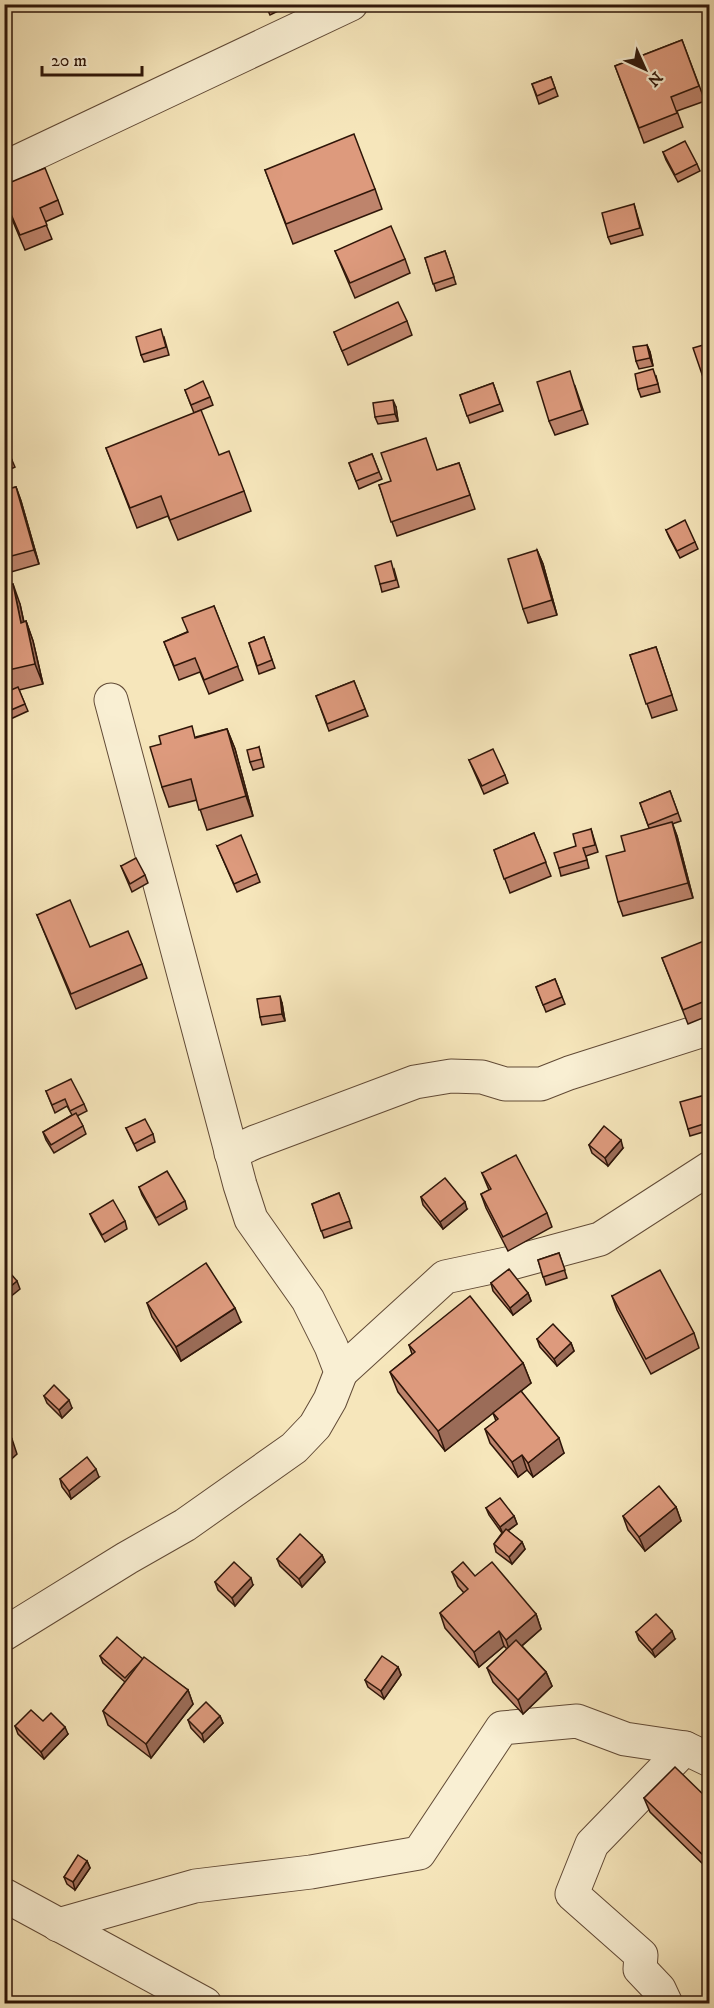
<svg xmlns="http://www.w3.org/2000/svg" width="714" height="2008" font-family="'IM FELL DW Pica',serif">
  <rect width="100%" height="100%" fill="#f6e6bb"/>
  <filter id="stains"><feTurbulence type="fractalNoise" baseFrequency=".00333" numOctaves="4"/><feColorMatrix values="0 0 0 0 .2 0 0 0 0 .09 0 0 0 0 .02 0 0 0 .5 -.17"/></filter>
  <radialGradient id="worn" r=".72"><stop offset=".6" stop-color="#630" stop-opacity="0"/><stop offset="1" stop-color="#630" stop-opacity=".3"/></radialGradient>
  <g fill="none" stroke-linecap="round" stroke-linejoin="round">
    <g stroke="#614a36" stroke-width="35">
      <g id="minor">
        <path d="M4,168L351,4"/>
        <path d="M231,1153L255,1142L415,1082L451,1076L482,1077L505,1084H541L569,1073L710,1028"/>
        <path d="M341,1372L445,1277L511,1263L600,1239L710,1168"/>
        <path d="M4,1634L127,1558L185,1525L294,1448L315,1426L330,1400L341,1372L331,1346L308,1300L251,1219L240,1185L111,700"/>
        <path d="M4,1895L205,2004"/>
        <path d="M58,1925L195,1886L311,1872L419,1853L502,1728L577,1721L625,1739L685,1748L710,1760"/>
        <path d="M666,2004L659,1989L640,1969L641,1955L572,1894L592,1844L685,1748"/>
      </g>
    </g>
    <use href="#minor" stroke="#f9efd3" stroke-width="33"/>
  </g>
  <g fill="#be846c" stroke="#2f1609" stroke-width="1.5">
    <path d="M265,4H276L278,11L270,15Z"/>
    <path d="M286,4H294L288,8Z"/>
    <path d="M580,4H589L582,8Z"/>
    <path d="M682,40L705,101L677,111L683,127L644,143L615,66Z"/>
    <path d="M551,77L558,96L539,104L532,84Z"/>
    <path d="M663,152L697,164L700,171L678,182L666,160Z"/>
    <path d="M265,170L375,189L382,209L293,244Z"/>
    <path d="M4,185L58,200L63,214L45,222L52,239L25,250L4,200Z"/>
    <path d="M634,204L643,235L611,244L608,237Z"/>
    <path d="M335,251L405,259L410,273L355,298Z"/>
    <path d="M445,251L456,284L436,291L425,258Z"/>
    <path d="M407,321L412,335L348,365L334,332Z"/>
    <path d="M164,337L169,355L144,362L141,355Z"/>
    <path d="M710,343V396L705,383Z"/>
    <path d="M647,345L650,352L653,366L639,369L636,361Z"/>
    <path d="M656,376L660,392L641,397L638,389Z"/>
    <path d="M493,383L503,411L470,423L460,395Z"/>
    <path d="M575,386L588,424L555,435L549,421Z"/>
    <path d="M185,390L210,397L213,405L194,413Z"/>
    <path d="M396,407L398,421L378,424L375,417Z"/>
    <path d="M4,442L15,467L4,472Z"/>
    <path d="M106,448L219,455L244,491L251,511L178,540L168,516L137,528Z"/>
    <path d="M372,454L382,479L359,489L349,463Z"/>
    <path d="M459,463L475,509L397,536L379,485L438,470Z"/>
    <path d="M16,487L21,501L39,564L4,574V490Z"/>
    <path d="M666,530L695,542L698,549L680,558L669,537Z"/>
    <path d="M537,550L543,564L557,615L528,623L523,609Z"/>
    <path d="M394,569L399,587L382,592L380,584Z"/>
    <path d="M4,586L20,604L24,622L26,621L33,641L43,684L19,690L28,711L4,722Z"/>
    <path d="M214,606L243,680L209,694L200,672L179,680L164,642L187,632Z"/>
    <path d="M264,637L275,668L259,674L249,643Z"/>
    <path d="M656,647L677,710L652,718L630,655Z"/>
    <path d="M354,681L368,716L329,731L316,696Z"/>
    <path d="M227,729L235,749L253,816L207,830L197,800L169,807L162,787L196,737Z"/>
    <path d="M259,747L264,767L253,770L250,762Z"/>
    <path d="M469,760L505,775L508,783L484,794Z"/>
    <path d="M670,791L681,821L672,824L677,836L693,898L623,916L618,902L625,851L649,828L640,803Z"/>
    <path d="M591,829L598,852L586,856L589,868L561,876L559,868Z"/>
    <path d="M534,833L551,876L510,893L494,850Z"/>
    <path d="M217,846L257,874L260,882L237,892Z"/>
    <path d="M121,866L145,875L148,883L132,892Z"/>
    <path d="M37,915L90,947L142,964L147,978L76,1009Z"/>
    <path d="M710,955V1015L688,1024L662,958Z"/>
    <path d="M555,979L565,1004L546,1012L536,987Z"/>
    <path d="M282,1003L285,1021L262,1025L260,1017Z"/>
    <path d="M46,1091L84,1104L87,1111L77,1116L83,1126L86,1134L54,1153L46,1140L43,1132L72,1115L67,1106L55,1113Z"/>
    <path d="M708,1102L710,1108V1130L690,1136L688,1129Z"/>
    <path d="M126,1128L153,1134L155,1142L137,1151Z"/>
    <path d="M589,1145L623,1148L608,1166L592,1153Z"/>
    <path d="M482,1173L547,1213L552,1227L508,1251L486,1208L481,1194L489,1190Z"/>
    <path d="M139,1187L185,1201L187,1209L159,1225L142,1195Z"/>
    <path d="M339,1193L352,1228L324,1238L312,1204Z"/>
    <path d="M421,1197L467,1209L443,1229L423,1205Z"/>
    <path d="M90,1214L125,1221L127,1229L105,1242L93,1221Z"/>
    <path d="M559,1253L567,1278L546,1285L538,1260Z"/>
    <path d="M491,1283L528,1293L531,1301L513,1315L493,1291Z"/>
    <path d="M612,1296L694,1333L699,1348L651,1374L617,1310Z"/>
    <path d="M147,1303L241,1322L181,1361L152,1317Z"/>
    <path d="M537,1339L571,1343L574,1351L557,1366L540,1347Z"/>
    <path d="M409,1345L523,1363L531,1383L521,1391L564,1453L533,1477L527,1470L518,1477L490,1443L485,1429L496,1421L493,1413L445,1451L398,1392L390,1372L412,1354Z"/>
    <path d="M44,1396L72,1408L62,1418L47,1403Z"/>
    <path d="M99,1477L71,1499L62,1487L60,1479Z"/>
    <path d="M676,1507L681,1521L645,1551L628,1530L623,1516Z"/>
    <path d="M486,1508L514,1516L517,1524L508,1531L522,1542L525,1549L512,1564L496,1552L494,1544L502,1533L489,1515Z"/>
    <path d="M322,1555L325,1562L302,1587L280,1566L277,1559Z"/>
    <path d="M452,1572L475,1576L536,1614L541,1629L522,1646L546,1672L552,1686L523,1714L493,1682L487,1668L507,1649L504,1646L479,1667L445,1628L440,1613L464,1593L458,1586Z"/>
    <path d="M215,1582L253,1585L235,1606L218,1590Z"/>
    <path d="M636,1632L675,1639L655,1657L639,1640Z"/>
    <path d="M710,1642V1661L705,1658L703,1651Z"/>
    <path d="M100,1656L143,1659L188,1690L193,1704L151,1758L108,1725L103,1711L125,1682L103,1663Z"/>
    <path d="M398,1667L401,1675L384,1699L368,1687L365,1680Z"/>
    <path d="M220,1716L223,1723L204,1742L191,1728L188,1720Z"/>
    <path d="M43,1721L68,1734L44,1759L18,1734L15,1726Z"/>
    <path d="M644,1798L710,1801V1871L650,1812Z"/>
    <path d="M87,1861L90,1868L75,1890L67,1884L64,1877Z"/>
  </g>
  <g fill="#9b6c58" stroke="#2f1609" stroke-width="1.5">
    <path d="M647,345L650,352L653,366L650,358Z"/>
    <path d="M393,400L396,407L398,421L395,414Z"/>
    <path d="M16,487L21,501L39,564L34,550Z"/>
    <path d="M537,550L543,564L557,615L552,600Z"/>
    <path d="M13,584L20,604L28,643L21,623Z"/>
    <path d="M26,621L33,641L43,684L35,664Z"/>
    <path d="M227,729L235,749L253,816L246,796Z"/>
    <path d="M672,822L677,836L693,898L688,883Z"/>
    <path d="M280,996L282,1003L285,1021L282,1014Z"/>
    <path d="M621,1140L623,1148L608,1166L605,1158Z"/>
    <path d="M465,1202L467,1209L443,1229L440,1222Z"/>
    <path d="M17,1281L20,1289L4,1302V1292Z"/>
    <path d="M528,1293L531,1301L513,1315L510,1308Z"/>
    <path d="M235,1308L241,1322L181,1361L176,1347Z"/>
    <path d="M571,1343L574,1351L557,1366L554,1359Z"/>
    <path d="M523,1363L531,1383L445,1451L438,1431Z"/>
    <path d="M69,1400L72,1408L62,1418L59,1410Z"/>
    <path d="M559,1438L564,1453L533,1477L528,1463Z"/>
    <path d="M12,1439L17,1454L4,1466V1447Z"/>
    <path d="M522,1455L527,1470L518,1477L512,1462Z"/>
    <path d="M96,1469L99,1477L71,1499L69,1491Z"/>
    <path d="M676,1507L681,1521L645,1551L639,1537Z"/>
    <path d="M514,1516L517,1524L503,1534L500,1527Z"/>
    <path d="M522,1542L525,1549L512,1564L509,1557Z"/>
    <path d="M322,1555L325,1562L302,1587L299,1579Z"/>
    <path d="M251,1578L253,1585L235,1606L232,1598Z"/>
    <path d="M536,1614L541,1629L511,1655L506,1640Z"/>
    <path d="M499,1631L504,1646L479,1667L474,1652Z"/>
    <path d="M672,1631L675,1639L655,1657L652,1650Z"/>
    <path d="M398,1667L401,1675L384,1699L381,1691Z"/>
    <path d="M546,1672L552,1686L523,1714L518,1700Z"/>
    <path d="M188,1690L193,1704L151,1758L146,1744Z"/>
    <path d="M220,1716L223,1723L204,1742L202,1734Z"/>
    <path d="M65,1727L68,1734L44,1759L41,1752Z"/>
    <path d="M710,1856V1866L707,1859Z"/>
    <path d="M87,1861L90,1868L75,1890L73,1882Z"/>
  </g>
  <g fill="#dd9a7d" stroke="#2f1609" stroke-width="1.5">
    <path d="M682,40L699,86L671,97L677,113L639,128L615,66Z"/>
    <path d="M551,77L555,88L537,96L532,84Z"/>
    <path d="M354,134L375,189L286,224L265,170Z"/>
    <path d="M685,141L697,164L675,175L663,152Z"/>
    <path d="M45,168L58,200L40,208L47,225L20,235L4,198V185Z"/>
    <path d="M634,204L640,228L608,237L602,213Z"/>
    <path d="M710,216V236L703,219Z"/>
    <path d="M391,226L405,259L350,283L335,251Z"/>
    <path d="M445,251L454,277L433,284L425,258Z"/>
    <path d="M398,302L407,321L342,351L334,332Z"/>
    <path d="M161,329L166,347L141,355L136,337Z"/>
    <path d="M710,343V382L705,383L693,348Z"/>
    <path d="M647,345L650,358L636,361L633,347Z"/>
    <path d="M653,369L658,384L638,389L635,374Z"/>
    <path d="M570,371L582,410L549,421L537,382Z"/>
    <path d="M203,381L210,397L191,405L185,390Z"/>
    <path d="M493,383L500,404L467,416L460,395Z"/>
    <path d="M393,400L395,414L375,417L373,403Z"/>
    <path d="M201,410L219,455L229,451L244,491L170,520L161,496L130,508L106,448Z"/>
    <path d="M426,438L437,470L459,463L470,495L391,522L379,485L391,481L381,453Z"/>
    <path d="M4,442L12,460L4,463Z"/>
    <path d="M372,454L379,472L356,481L349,463Z"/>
    <path d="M16,487L34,550L4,558V490Z"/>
    <path d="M685,520L695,542L677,551L666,530Z"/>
    <path d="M537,550L552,600L523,609L508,559Z"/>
    <path d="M391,561L396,580L380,584L375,566Z"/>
    <path d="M13,584L21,623L26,621L35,664L4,671V586Z"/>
    <path d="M214,606L238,666L204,680L195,658L174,666L164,642L188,632L182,618Z"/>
    <path d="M264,637L272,660L257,666L249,643Z"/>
    <path d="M656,647L672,695L646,704L630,655Z"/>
    <path d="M354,681L365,709L327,724L316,696Z"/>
    <path d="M18,687L25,704L4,713V693Z"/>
    <path d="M192,726L195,738L227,729L246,796L199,810L191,779L162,787L150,747L161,744L159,736Z"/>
    <path d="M259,747L262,759L250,762L247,750Z"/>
    <path d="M493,749L505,775L482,786L469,760Z"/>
    <path d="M670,791L678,813L648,825L640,803Z"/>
    <path d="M672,822L688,883L618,902L606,856L625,851L621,836Z"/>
    <path d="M591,829L595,845L583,848L587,860L559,868L554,853L576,846L573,834Z"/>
    <path d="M534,833L546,862L504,879L494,850Z"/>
    <path d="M241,835L257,874L234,884L217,846Z"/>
    <path d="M136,858L145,875L130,884L121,866Z"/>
    <path d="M70,900L90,947L128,931L142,964L71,994L37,915Z"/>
    <path d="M704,941L710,955V999L683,1010L662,958Z"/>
    <path d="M555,979L562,997L543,1005L536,987Z"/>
    <path d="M280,996L282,1014L260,1017L257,999Z"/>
    <path d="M71,1079L84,1104L70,1111L65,1099L52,1105L46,1091Z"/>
    <path d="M705,1095L710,1111V1122L688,1129L680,1102Z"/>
    <path d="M76,1113L83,1126L51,1145L43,1132Z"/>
    <path d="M145,1119L153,1134L134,1144L126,1128Z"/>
    <path d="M604,1126L621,1140L605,1158L589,1145Z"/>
    <path d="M516,1155L547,1213L503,1237L481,1194L491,1189L482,1173Z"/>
    <path d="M167,1171L185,1201L156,1218L139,1187Z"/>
    <path d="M445,1178L465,1202L440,1222L421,1197Z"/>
    <path d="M339,1193L350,1221L321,1231L312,1204Z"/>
    <path d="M113,1200L125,1221L102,1235L90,1214Z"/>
    <path d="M559,1253L565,1270L543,1277L538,1260Z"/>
    <path d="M206,1263L235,1308L176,1347L147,1303Z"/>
    <path d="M4,1266L17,1281L4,1292Z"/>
    <path d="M509,1269L528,1293L510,1308L491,1283Z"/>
    <path d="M660,1270L694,1333L646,1359L612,1296Z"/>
    <path d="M470,1296L523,1363L438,1431L390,1372L415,1352L409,1345Z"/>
    <path d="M553,1324L571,1343L554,1359L537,1339Z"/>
    <path d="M54,1385L69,1400L59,1410L44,1396Z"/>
    <path d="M521,1391L559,1438L528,1463L522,1455L512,1462L485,1429L498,1419L493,1413Z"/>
    <path d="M4,1433L12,1439L4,1447Z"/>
    <path d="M87,1457L96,1469L69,1491L60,1479Z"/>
    <path d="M659,1486L676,1507L639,1537L623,1516Z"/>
    <path d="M500,1498L514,1516L500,1527L486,1508Z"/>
    <path d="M506,1529L522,1542L509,1557L494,1544Z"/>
    <path d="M300,1534L322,1555L299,1579L277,1559Z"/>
    <path d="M234,1562L251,1578L232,1598L215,1582Z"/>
    <path d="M463,1562L475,1576L492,1562L536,1614L506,1640L499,1631L474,1652L440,1613L468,1589L452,1572Z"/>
    <path d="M656,1614L672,1631L652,1650L636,1632Z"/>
    <path d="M117,1637L143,1659L125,1678L100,1656Z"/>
    <path d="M516,1640L546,1672L518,1700L487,1668Z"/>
    <path d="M710,1642V1656L703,1651Z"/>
    <path d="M382,1656L398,1667L381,1691L365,1680Z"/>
    <path d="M144,1657L188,1690L146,1744L103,1711Z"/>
    <path d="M206,1702L220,1716L202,1734L188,1720Z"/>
    <path d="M31,1710L43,1721L51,1713L65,1727L41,1752L15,1726Z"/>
    <path d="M675,1767L710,1801V1856L707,1859L644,1798Z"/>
    <path d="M78,1855L87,1861L73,1882L64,1877Z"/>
  </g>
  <rect width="714" height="2008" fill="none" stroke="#f6e6bb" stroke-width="24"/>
  <rect x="6" y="6" width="702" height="1996" fill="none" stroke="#2f1609" stroke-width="3"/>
  <rect x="12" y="12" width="690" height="1984" fill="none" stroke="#2f1609" stroke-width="1.5"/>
  <g transform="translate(645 69) rotate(135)" stroke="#f9efd3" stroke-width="4.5" paint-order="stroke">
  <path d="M0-4.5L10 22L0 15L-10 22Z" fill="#2f1609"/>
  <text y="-9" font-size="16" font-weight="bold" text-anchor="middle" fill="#2f1609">N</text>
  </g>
  <path d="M42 66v9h100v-9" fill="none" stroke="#2f1609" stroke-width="3"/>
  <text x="51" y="66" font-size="18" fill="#2f1609" stroke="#f9efd3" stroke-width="4.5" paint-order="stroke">20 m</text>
  <rect width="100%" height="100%" filter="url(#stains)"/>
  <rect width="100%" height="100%" fill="url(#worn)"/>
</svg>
